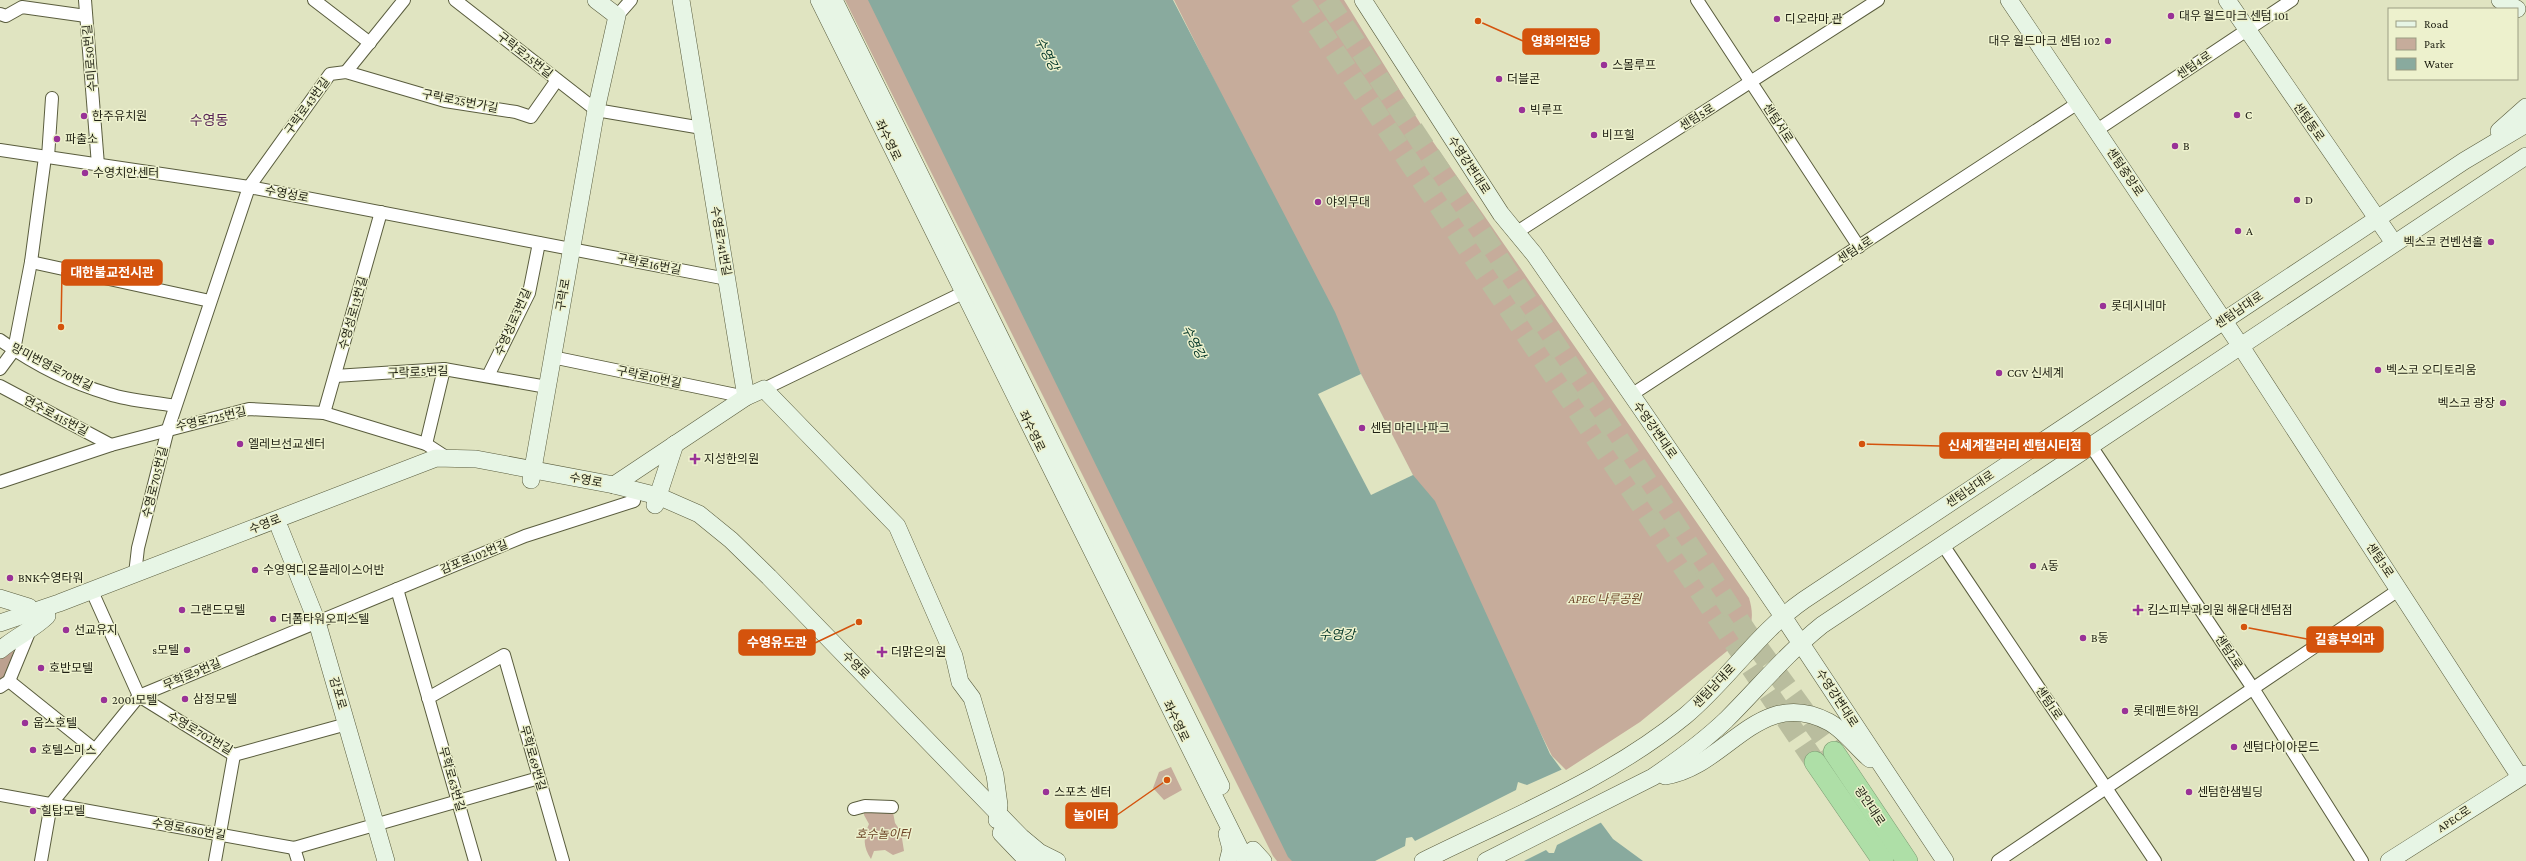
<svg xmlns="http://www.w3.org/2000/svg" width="2526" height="861" font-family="'Crimson Pro','Noto Sans KR',serif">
  <rect width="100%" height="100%" fill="#e0e4c1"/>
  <g fill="#c6ac9b">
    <path d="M845,0H876L1294,861H1277L1273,856Z"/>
    <path d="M1174,0H1344L1420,123L1749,598C1753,611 1753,621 1748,634L1640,722L1566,770L1552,756Z"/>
    <path d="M1171,767L1182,790L1164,800L1153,788L1159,772Z"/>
    <path d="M865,806L892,807L895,823L901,832L904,851L893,855L885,850L874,851L871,859C863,847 863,837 869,824L864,815Z"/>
  </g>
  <path fill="#bca18f" d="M16,643L6,677L0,683V659Z"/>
  <path fill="#89aa9e" d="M868,0H1173L1335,312L1361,374L1406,463L1413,475L1435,501L1550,754L1613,839L1643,861H1292L1288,857Z"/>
  <g fill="#e0e4c1">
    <path d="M1361,374L1413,475L1371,495L1318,394Z"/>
    <path d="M1563,769L1602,822L1557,845L1554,853H1549L1546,850L1524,861H1375L1405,846L1406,838L1412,837L1415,841L1516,790L1518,782L1527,785Z"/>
  </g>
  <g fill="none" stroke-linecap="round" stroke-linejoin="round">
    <g stroke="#b9bd9e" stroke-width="21" stroke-dasharray="21 10" stroke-linecap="butt">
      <path d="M1300,0L1815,762"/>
      <path d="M1327,0L1748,634L1834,752"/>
    </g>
    <g stroke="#5a5d3e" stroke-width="14">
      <g id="street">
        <path d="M85,0L98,165"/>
        <path d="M314,0L370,43"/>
        <path d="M455,0L596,110L702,128"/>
        <path d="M1697,0L1859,247"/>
        <path d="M0,14L6,16L22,7L86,16"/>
        <path d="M617,16L631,0"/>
        <path d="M346,72L404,0"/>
        <path d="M2097,130L2292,0"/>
        <path d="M0,150L249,187L727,279"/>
        <path d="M48,157L52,98"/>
        <path d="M1517,232L1878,0"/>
        <path d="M31,262L210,301"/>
        <path d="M0,340C32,363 71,383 109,394C130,401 154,402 175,406"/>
        <path d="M552,357L746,397"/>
        <path d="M0,369L14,350L31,262L45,157"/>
        <path d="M335,376L444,369L547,387"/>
        <path d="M488,376L529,293L539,243"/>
        <path d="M0,386L111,445"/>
        <path d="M764,389L971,289"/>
        <path d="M1631,395L2078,103"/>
        <path d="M324,413L381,212"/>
        <path d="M426,444L444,369"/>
        <path d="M2091,446L2254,690L2362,861"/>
        <path d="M0,482L111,445L249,409L324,413L426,444L446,457"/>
        <path d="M1943,545L2155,861"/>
        <path d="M135,574L138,548L168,429L249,187L330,74L346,72L445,101L516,112L531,117L557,80"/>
        <path d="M397,589L475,861"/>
        <path d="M95,598L139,696L234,755L347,724"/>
        <path d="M9,681L95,750"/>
        <path d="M0,687L9,681L30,630"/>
        <path d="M428,698L504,655L563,861"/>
        <path d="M0,795L294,848L539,778"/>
        <path d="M854,809L865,806L892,807"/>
        <path d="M294,848L298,861"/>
        <path d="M41,861L51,804L139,696L525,536L634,501"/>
        <path d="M215,861L234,755"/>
        <path d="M1998,861L2400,589"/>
      </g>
    </g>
    <g stroke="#5a5d3e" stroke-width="18">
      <g id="secondary">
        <path d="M681,0L746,397"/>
        <path d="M819,0L1246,861"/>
        <path d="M834,0L1221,786"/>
        <path d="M1363,0L1501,214L1534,254L1642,410L1782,615L1945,861"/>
        <path d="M2009,0L2240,345L2520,777"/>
        <path d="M2227,0L2394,243"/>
        <path d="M2500,0L2517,9"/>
        <path d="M2499,131L2526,107"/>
        <path d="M531,480L596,110L617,16L596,0"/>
        <path d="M614,485L746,397L764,389L897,526L954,656L960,682L972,698L995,775L999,805L997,820"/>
        <path d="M655,505L675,444"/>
        <path d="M280,529L317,622L386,861"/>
        <path d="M0,598L29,607"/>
        <path d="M0,623L59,603L436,458L476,459L614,485L658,496L699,514L731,540L769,577L1021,837L1039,852L1057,861"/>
        <path d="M0,650C15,637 34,629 47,616"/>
        <path d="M1665,776C1727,767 1758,685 1829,722C1844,730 1857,748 1870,759"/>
        <path d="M1001,833L1022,855L1032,861"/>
        <path d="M1227,834L1231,849L1228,861"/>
        <path d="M1253,850L1263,861"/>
        <path d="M1423,861C1512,817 1608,779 1685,716C1728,680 1758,632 1804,600L2464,161L2526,124"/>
        <path d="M1486,861L1653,777C1678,760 1704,741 1726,720C1758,688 1786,654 1822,625L2526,156"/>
        <path d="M2389,861L2526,774"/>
      </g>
    </g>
    <g stroke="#7c9c73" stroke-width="22">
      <g id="highway">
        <path d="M1834,752L1907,861"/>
        <path d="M1815,762L1883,861"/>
      </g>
    </g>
    <use href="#street" stroke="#fff" stroke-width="12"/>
    <use href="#secondary" stroke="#e7f5e5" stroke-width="17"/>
    <use href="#highway" stroke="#aedfa7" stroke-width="21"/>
  </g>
  <g fill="#993297" stroke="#edf1cd" stroke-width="1.5">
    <circle cx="2171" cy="16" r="4"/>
    <circle cx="1777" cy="19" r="4"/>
    <circle cx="2108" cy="41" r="4"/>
    <circle cx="1604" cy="65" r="4"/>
    <circle cx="1499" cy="79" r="4"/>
    <circle cx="1522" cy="110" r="4"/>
    <circle cx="2237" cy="115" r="4"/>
    <circle cx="84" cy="116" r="4"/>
    <circle cx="1594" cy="135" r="4"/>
    <circle cx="57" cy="139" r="4"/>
    <circle cx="2175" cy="146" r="4"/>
    <circle cx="85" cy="173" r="4"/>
    <circle cx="2297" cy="200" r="4"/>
    <circle cx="1318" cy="202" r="4"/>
    <circle cx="2238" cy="231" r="4"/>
    <circle cx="2491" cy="242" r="4"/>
    <circle cx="2103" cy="306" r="4"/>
    <circle cx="2378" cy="370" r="4"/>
    <circle cx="1999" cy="373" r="4"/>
    <circle cx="2503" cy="403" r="4"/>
    <circle cx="1362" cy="428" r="4"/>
    <circle cx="240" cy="444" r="4"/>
    <path d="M693 453h4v4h4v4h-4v4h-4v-4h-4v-4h4z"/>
    <circle cx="2033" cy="566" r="4"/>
    <circle cx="255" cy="570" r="4"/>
    <circle cx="10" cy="578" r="4"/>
    <circle cx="182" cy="610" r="4"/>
    <path d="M2136 604h4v4h4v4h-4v4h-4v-4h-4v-4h4z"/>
    <circle cx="273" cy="619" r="4"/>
    <circle cx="66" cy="630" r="4"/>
    <circle cx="2083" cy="638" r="4"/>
    <circle cx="187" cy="650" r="4"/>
    <path d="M880 646h4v4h4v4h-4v4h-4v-4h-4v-4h4z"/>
    <circle cx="41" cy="668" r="4"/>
    <circle cx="185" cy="699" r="4"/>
    <circle cx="104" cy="700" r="4"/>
    <circle cx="2125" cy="711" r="4"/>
    <circle cx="25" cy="723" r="4"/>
    <circle cx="2234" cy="747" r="4"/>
    <circle cx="33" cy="750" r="4"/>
    <circle cx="1046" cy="792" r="4"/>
    <circle cx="2189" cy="792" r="4"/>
    <circle cx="33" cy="811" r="4"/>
  </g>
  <g text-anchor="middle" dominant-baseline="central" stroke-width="3" stroke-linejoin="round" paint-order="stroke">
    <g font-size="12" fill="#1f2013" stroke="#edf1cd" text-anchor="start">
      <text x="2179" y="16">대우 월드마크 센텀 101</text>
      <text x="1785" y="19">디오라마 관</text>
      <text x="2100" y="41" text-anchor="end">대우 월드마크 센텀 102</text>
      <text x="1612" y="65">스몰루프</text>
      <text x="1507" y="79">더블콘</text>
      <text x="1530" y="110">빅루프</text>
      <text x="2245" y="115">C</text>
      <text x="92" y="116">한주유치원</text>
      <text x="1602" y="135">비프힐</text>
      <text x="65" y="139">파출소</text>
      <text x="2183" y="146">B</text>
      <text x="93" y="173">수영치안센터</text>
      <text x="2305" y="200">D</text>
      <text x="1326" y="202">야외무대</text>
      <text x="2246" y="231">A</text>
      <text x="2483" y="242" text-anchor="end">벡스코 컨벤션홀</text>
      <text x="2111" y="306">롯데시네마</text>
      <text x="2386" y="370">벡스코 오디토리움</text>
      <text x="2007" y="373">CGV 신세계</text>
      <text x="2495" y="403" text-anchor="end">벡스코 광장</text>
      <text x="1370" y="428">센텀 마리나파크</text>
      <text x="248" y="444">엘레브선교센터</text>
      <text x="704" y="459">지성한의원</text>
      <text x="2041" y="566">A동</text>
      <text x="263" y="570">수영역디온플레이스어반</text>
      <text x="18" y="578">BNK수영타워</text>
      <text x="190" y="610">그랜드모텔</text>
      <text x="2147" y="610">킴스피부과의원 해운대센텀점</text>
      <text x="281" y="619">더폼타워오피스텔</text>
      <text x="74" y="630">선교유지</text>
      <text x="2091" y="638">B동</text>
      <text x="179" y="650" text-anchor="end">s모텔</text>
      <text x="891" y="652">더맑은의원</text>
      <text x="49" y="668">호반모텔</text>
      <text x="193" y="699">삼정모텔</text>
      <text x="112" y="700">2001모텔</text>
      <text x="2133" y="711">롯데펜트하임</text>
      <text x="33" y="723">웁스호텔</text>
      <text x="2242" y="747">센텀다이아몬드</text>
      <text x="41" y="750">호텔스미스</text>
      <text x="1054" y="792">스포츠 센터</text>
      <text x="2197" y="792">센텀한샘빌딩</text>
      <text x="41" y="811">힐탑모텔</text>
    </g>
    <g font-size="12" fill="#1f2013" stroke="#edf1cd">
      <text transform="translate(525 55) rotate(38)">구락로25번길</text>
      <text transform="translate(90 58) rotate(-95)">수미로50번길</text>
      <text transform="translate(2194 65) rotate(-34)">센텀4로</text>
      <text transform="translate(460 101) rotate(11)">구락로25번가길</text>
      <text transform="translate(307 106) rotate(-54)">구락로43번길</text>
      <text transform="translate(1697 117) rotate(-32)">센텀5로</text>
      <text transform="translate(2309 122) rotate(55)">센텀동로</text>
      <text transform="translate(1778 123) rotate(57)">센텀서로</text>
      <text transform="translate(888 140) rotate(64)">좌수영로</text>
      <text transform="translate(1469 165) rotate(57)">수영강변대로</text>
      <text transform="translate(2125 172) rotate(56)">센텀중앙로</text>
      <text transform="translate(287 194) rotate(11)">수영성로</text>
      <text transform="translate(721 241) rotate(80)">수영로741번길</text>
      <text transform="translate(1855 250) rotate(-33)">센텀4로</text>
      <text transform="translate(649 264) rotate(11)">구락로16번길</text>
      <text transform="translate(563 295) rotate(-80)">구락로</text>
      <text transform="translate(2239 310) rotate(-34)">센텀남대로</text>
      <text transform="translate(353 313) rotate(-74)">수영성로13번길</text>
      <text transform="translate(513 322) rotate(-66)">수영성로3번길</text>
      <text transform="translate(52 367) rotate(27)">망미번영로70번길</text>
      <text transform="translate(418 372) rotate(-2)">구락로5번길</text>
      <text transform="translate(649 377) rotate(12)">구락로10번길</text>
      <text transform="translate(56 416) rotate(28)">연수로415번길</text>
      <text transform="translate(211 419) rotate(-13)">수영로725번길</text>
      <text transform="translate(1655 430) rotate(55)">수영강변대로</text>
      <text transform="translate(1032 431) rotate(64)">좌수영로</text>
      <text transform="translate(586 480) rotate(11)">수영로</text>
      <text transform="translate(155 482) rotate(-76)">수영로705번길</text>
      <text transform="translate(1970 489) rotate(-34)">센텀남대로</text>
      <text transform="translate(265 524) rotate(-21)">수영로</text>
      <text transform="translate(474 557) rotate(-22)">감포로102번길</text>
      <text transform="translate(2380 560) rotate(56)">센텀3로</text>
      <text transform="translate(2229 652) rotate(56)">센텀2로</text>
      <text transform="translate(856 665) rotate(45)">수영로</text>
      <text transform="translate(192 674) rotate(-23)">무학로9번길</text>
      <text transform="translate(1714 686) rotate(-46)">센텀남대로</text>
      <text transform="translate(338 693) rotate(74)">감포로</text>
      <text transform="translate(1837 698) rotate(57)">수영강변대로</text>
      <text transform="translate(2049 703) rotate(56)">센텀1로</text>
      <text transform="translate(1176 721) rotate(64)">좌수영로</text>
      <text transform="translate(200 733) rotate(30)">수영로702번길</text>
      <text transform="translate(533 758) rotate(74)">무학로69번길</text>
      <text transform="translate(452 779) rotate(74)">무학로63번길</text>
      <text transform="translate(1870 806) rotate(56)">광안대로</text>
      <text transform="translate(2454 819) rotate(-33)">APEC로</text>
      <text transform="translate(189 829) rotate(10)">수영로680번길</text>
    </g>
    <g font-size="12" font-style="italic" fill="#6c4326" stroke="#edf1cd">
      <text x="1605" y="599">APEC 나루공원</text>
      <text x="883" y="834">호수놀이터</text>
    </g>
    <g font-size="13" font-style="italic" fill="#013427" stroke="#edf1cd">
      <text transform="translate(1047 54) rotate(63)">수영강</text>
      <text transform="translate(1194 342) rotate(63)">수영강</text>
      <text x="1337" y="634">수영강</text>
    </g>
    <g font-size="14" fill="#592757" stroke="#edf1cd">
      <text x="209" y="120">수영동</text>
    </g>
  </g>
  <path fill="none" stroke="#d4530d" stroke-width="1.5" d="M1478 21L1523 41M61 327L62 272M1862 444L1940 446M2244 627L2307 639M859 622L815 643M1167 780L1117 815"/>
  <g fill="#d4530d" stroke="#edf1cd" stroke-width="1.5">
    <circle cx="1478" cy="21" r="4"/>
    <circle cx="61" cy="327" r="4"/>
    <circle cx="1862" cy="444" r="4"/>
    <circle cx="2244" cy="627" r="4"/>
    <circle cx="859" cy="622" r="4"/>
    <circle cx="1167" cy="780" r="4"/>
  </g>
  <g fill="#d4530d" stroke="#d4530d" stroke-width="1.5">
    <rect x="1523" y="29" width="76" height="25" rx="4"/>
    <rect x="62" y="260" width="100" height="25" rx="4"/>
    <rect x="1940" y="433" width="150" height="25" rx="4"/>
    <rect x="2307" y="627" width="76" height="25" rx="4"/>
    <rect x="739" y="630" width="76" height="25" rx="4"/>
    <rect x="1066" y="803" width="51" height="25" rx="4"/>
  </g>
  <g font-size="13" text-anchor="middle" font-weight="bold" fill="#fff">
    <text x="1561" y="46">영화의전당</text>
    <text x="112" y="277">대한불교전시관</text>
    <text x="2015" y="450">신세계갤러리 센텀시티점</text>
    <text x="2345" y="644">길흉부외과</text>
    <text x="777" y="647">수영유도관</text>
    <text x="1091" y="820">놀이터</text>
  </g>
  <rect x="2388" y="8" width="130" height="72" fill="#edf1cd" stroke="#9b9d83"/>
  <rect x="2396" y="21" width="20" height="6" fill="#e7f5e5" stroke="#9b9d83"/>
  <text x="2424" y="28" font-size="12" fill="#1f2013">Road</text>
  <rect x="2396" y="38" width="20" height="12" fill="#c6ac9b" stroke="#9b9d83"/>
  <text x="2424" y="48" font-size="12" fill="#1f2013">Park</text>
  <rect x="2396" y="58" width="20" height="12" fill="#89aa9e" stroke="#9b9d83"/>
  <text x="2424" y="68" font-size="12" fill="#1f2013">Water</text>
</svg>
